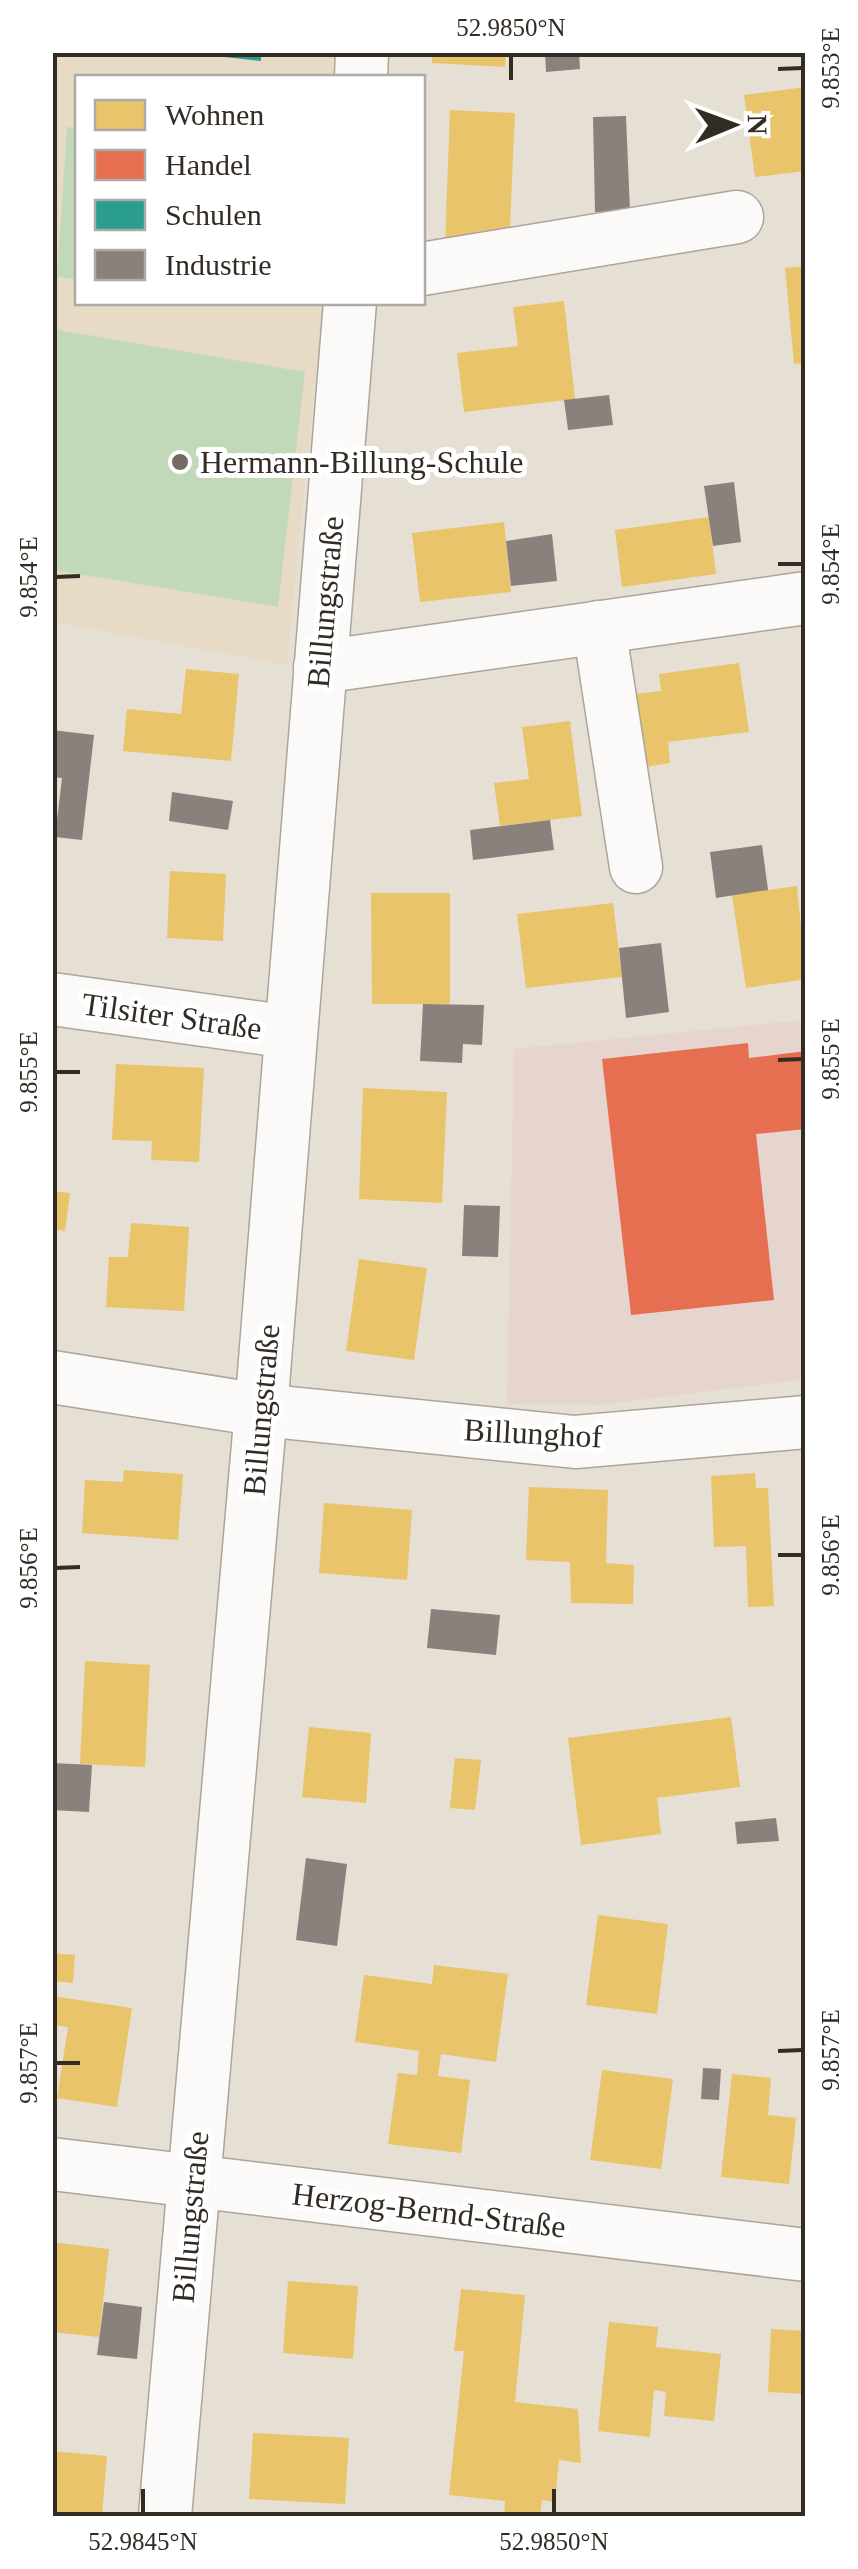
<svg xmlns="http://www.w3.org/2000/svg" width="858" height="2569" font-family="'Times New Roman',serif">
  <rect width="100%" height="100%" fill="#e6dfd3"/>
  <path fill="#e5d5ce" d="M805,1020V1379L598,1405L507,1404L514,1049Z"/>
  <path fill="#e8dbc6" d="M52,53H336L335,77L78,78V302L323,303L287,665L53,622Z"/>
  <g fill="#c2d9b9">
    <path d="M67,127L77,128V279L57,277Z"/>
    <path d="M53,329L305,372L278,607L53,570Z"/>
  </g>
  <g fill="#e9c46a">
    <path d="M432,52H506L505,67L432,63Z"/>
    <path d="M806,87V171L755,177L744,95Z"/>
    <path d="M450,110L515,113L509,247L445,244Z"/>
    <path d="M806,266V363L794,364L785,268Z"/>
    <path d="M564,301L575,399L464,412L457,353L518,346L513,307Z"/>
    <path d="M709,517L716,574L622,587L615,530Z"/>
    <path d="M504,522L511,592L420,602L412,533Z"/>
    <path d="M739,663L749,732L668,742L670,763L645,767L636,694L661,691L659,674Z"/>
    <path d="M186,669L239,674L231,761L123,751L127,709L181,714Z"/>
    <path d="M570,721L582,816L500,826L494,783L529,779L522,727Z"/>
    <path d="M170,871L226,874L223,941L167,938Z"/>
    <path d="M797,886L806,979L746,988L732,895Z"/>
    <path d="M371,893H450V1004H372Z"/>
    <path d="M613,903L622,977L526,988L517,914Z"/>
    <path d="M116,1064L204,1068L199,1162L151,1160L152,1141L112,1140Z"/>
    <path d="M363,1088L447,1092L442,1203L359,1199Z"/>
    <path d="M52,1191L70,1193L65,1231L52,1229Z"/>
    <path d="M131,1223L189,1227L184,1311L106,1307L109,1257H128Z"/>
    <path d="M359,1259L427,1268L414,1360L346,1351Z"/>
    <path d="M124,1470L183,1474L178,1540L82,1533L85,1480L123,1482Z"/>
    <path d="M755,1473L756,1488H768L774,1606L748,1607L746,1546L714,1547L711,1476Z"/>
    <path d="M529,1487L608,1490L606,1563L634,1565L633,1604L571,1603L570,1562L526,1560Z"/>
    <path d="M324,1503L412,1510L407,1580L319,1573Z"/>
    <path d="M85,1661L150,1665L145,1767L80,1764Z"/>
    <path d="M731,1717L740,1787L657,1798L661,1834L581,1845L568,1738Z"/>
    <path d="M309,1727L371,1733L366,1803L302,1797Z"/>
    <path d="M455,1758L481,1760L475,1810L450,1808Z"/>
    <path d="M598,1915L668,1924L657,2014L586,2005Z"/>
    <path d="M52,1953L75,1955L73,1983L52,1981Z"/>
    <path d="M434,1965L508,1974L496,2062L441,2054L438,2076L470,2080L461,2153L388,2144L398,2073L417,2075L419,2051L355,2042L364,1975L432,1984Z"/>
    <path d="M52,1996L132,2008L117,2107L57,2098L68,2027L52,2025Z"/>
    <path d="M602,2070L673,2079L661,2169L590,2160Z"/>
    <path d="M732,2074L771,2078L768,2115L796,2118L789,2184L721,2177Z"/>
    <path d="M52,2242L109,2249L99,2337L52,2332Z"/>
    <path d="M288,2281L358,2286L353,2359L283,2353Z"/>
    <path d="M461,2289L525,2295L515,2402L578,2409L581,2463L559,2460L555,2502L542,2500L540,2516H504L505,2501L449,2495L464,2351H454Z"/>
    <path d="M609,2322L658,2327L656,2347L721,2354L714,2421L664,2416L666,2392L654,2390L650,2437L598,2431Z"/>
    <path d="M771,2329L806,2331V2394L768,2392Z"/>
    <path d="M253,2433L349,2438L345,2504L249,2499Z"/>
    <path d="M52,2451L107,2456L102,2516H52Z"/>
  </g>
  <path fill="#e76f51" d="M748,1043L749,1058L806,1051V1129L756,1134L774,1300L631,1315L602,1059Z"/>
  <path fill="#2a9d8f" d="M179,52H261V61Z"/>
  <g fill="#8a817c">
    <path d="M545,52H579L580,69L546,72Z"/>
    <path d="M626,116L630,211L595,212L593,117Z"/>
    <path d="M609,395L613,425L568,430L564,400Z"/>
    <path d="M734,482L741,542L713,546L704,486Z"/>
    <path d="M552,534L557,581L511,586L506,541Z"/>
    <path d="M52,730L94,735L82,840L55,837L62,778L52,777Z"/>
    <path d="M172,792L233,801L228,830L169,821Z"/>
    <path d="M550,820L554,850L473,860L470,830Z"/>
    <path d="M762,845L768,890L716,898L710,852Z"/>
    <path d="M661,943L669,1012L626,1018L619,948Z"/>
    <path d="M423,1004L484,1005L482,1045L463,1044L462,1063L420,1061Z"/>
    <path d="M464,1205L500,1206L498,1257L462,1256Z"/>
    <path d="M431,1609L500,1615L496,1655L427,1648Z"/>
    <path d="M52,1763L92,1765L89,1812L52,1810Z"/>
    <path d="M776,1818L779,1841L737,1844L735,1822Z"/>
    <path d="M306,1858L347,1864L337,1946L296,1940Z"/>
    <path d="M703,2068L721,2069L719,2100L701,2099Z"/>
    <path d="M104,2302L142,2307L137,2359L97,2355Z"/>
  </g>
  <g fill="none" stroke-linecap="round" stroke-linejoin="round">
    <g stroke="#aba59b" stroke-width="55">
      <g id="minor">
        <path d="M361,78L362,52"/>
        <path d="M422,269L737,217"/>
        <path d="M599,627L636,867"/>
        <path d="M320,667L806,598"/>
        <path d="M52,999L291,1032"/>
        <path d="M52,1377L261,1410L575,1442L806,1422"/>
        <path d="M52,2164L806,2255"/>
        <path d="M165,2516L261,1410L350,302"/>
      </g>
    </g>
    <use href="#minor" stroke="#fbfaf8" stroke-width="52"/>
  </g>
  <path fill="none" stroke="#322c24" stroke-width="4" d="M511,55V80M778,69L803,68M778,564H803M55,577L80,576M778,1060L803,1059M55,1072H80M778,1555H803M55,1568L80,1567M778,2051L803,2050M55,2063H80M143,2489V2514M554,2489V2514"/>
  <circle fill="#716b61" stroke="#fff" stroke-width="4" cx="180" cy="462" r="10"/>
  <g text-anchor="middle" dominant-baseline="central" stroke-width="10" stroke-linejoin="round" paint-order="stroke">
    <g font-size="32" fill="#322c24" stroke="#fff" text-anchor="start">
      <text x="200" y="462">Hermann-Billung-Schule</text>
    </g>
    <g font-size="32" fill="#322c24" stroke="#fff">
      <text transform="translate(325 602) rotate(-85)">Billungstraße</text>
      <text transform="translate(172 1016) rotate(8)">Tilsiter Straße</text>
      <text transform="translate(261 1410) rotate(-85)">Billungstraße</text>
      <text transform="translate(533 1433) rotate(3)">Billunghof</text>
      <text transform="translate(429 2210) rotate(7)">Herzog-Bernd-Straße</text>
      <text transform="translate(190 2217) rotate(-85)">Billungstraße</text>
    </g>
  </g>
  <rect width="858" height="2569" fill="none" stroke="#ffffff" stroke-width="110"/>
  <rect x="75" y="75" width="350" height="230" fill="#ffffff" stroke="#adaba7" stroke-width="2.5"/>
  <rect x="95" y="100" width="50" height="30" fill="#e9c46a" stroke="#adaba7" stroke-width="2.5"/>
  <text x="165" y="125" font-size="30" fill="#322c24">Wohnen</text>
  <rect x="95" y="150" width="50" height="30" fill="#e76f51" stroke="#adaba7" stroke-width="2.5"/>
  <text x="165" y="175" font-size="30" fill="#322c24">Handel</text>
  <rect x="95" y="200" width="50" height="30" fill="#2a9d8f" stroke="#adaba7" stroke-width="2.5"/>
  <text x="165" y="225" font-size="30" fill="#322c24">Schulen</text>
  <rect x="95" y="250" width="50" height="30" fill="#8a817c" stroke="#adaba7" stroke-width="2.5"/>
  <text x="165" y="275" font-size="30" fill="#322c24">Industrie</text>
  <g transform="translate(733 125) rotate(89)" stroke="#ffffff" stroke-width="8" paint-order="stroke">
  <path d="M0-8L18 38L0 25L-18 38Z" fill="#322c24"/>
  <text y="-15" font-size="28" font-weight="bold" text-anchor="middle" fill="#322c24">N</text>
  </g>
  <rect x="55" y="55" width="748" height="2459" fill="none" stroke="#322c24" stroke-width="4"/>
  <g font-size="25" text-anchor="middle" fill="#322c24">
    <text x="511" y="36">52.9850°N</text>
    <text transform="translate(830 68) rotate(-90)" y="9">9.853°E</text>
    <text transform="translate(830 564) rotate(-90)" y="9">9.854°E</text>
    <text transform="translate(28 577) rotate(-90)" y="9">9.854°E</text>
    <text transform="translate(830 1059) rotate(-90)" y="9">9.855°E</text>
    <text transform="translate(28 1072) rotate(-90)" y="9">9.855°E</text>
    <text transform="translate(830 1555) rotate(-90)" y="9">9.856°E</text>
    <text transform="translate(28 1568) rotate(-90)" y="9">9.856°E</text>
    <text transform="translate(830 2050) rotate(-90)" y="9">9.857°E</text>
    <text transform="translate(28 2063) rotate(-90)" y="9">9.857°E</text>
    <text x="143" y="2550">52.9845°N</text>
    <text x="554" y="2550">52.9850°N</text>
  </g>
</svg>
